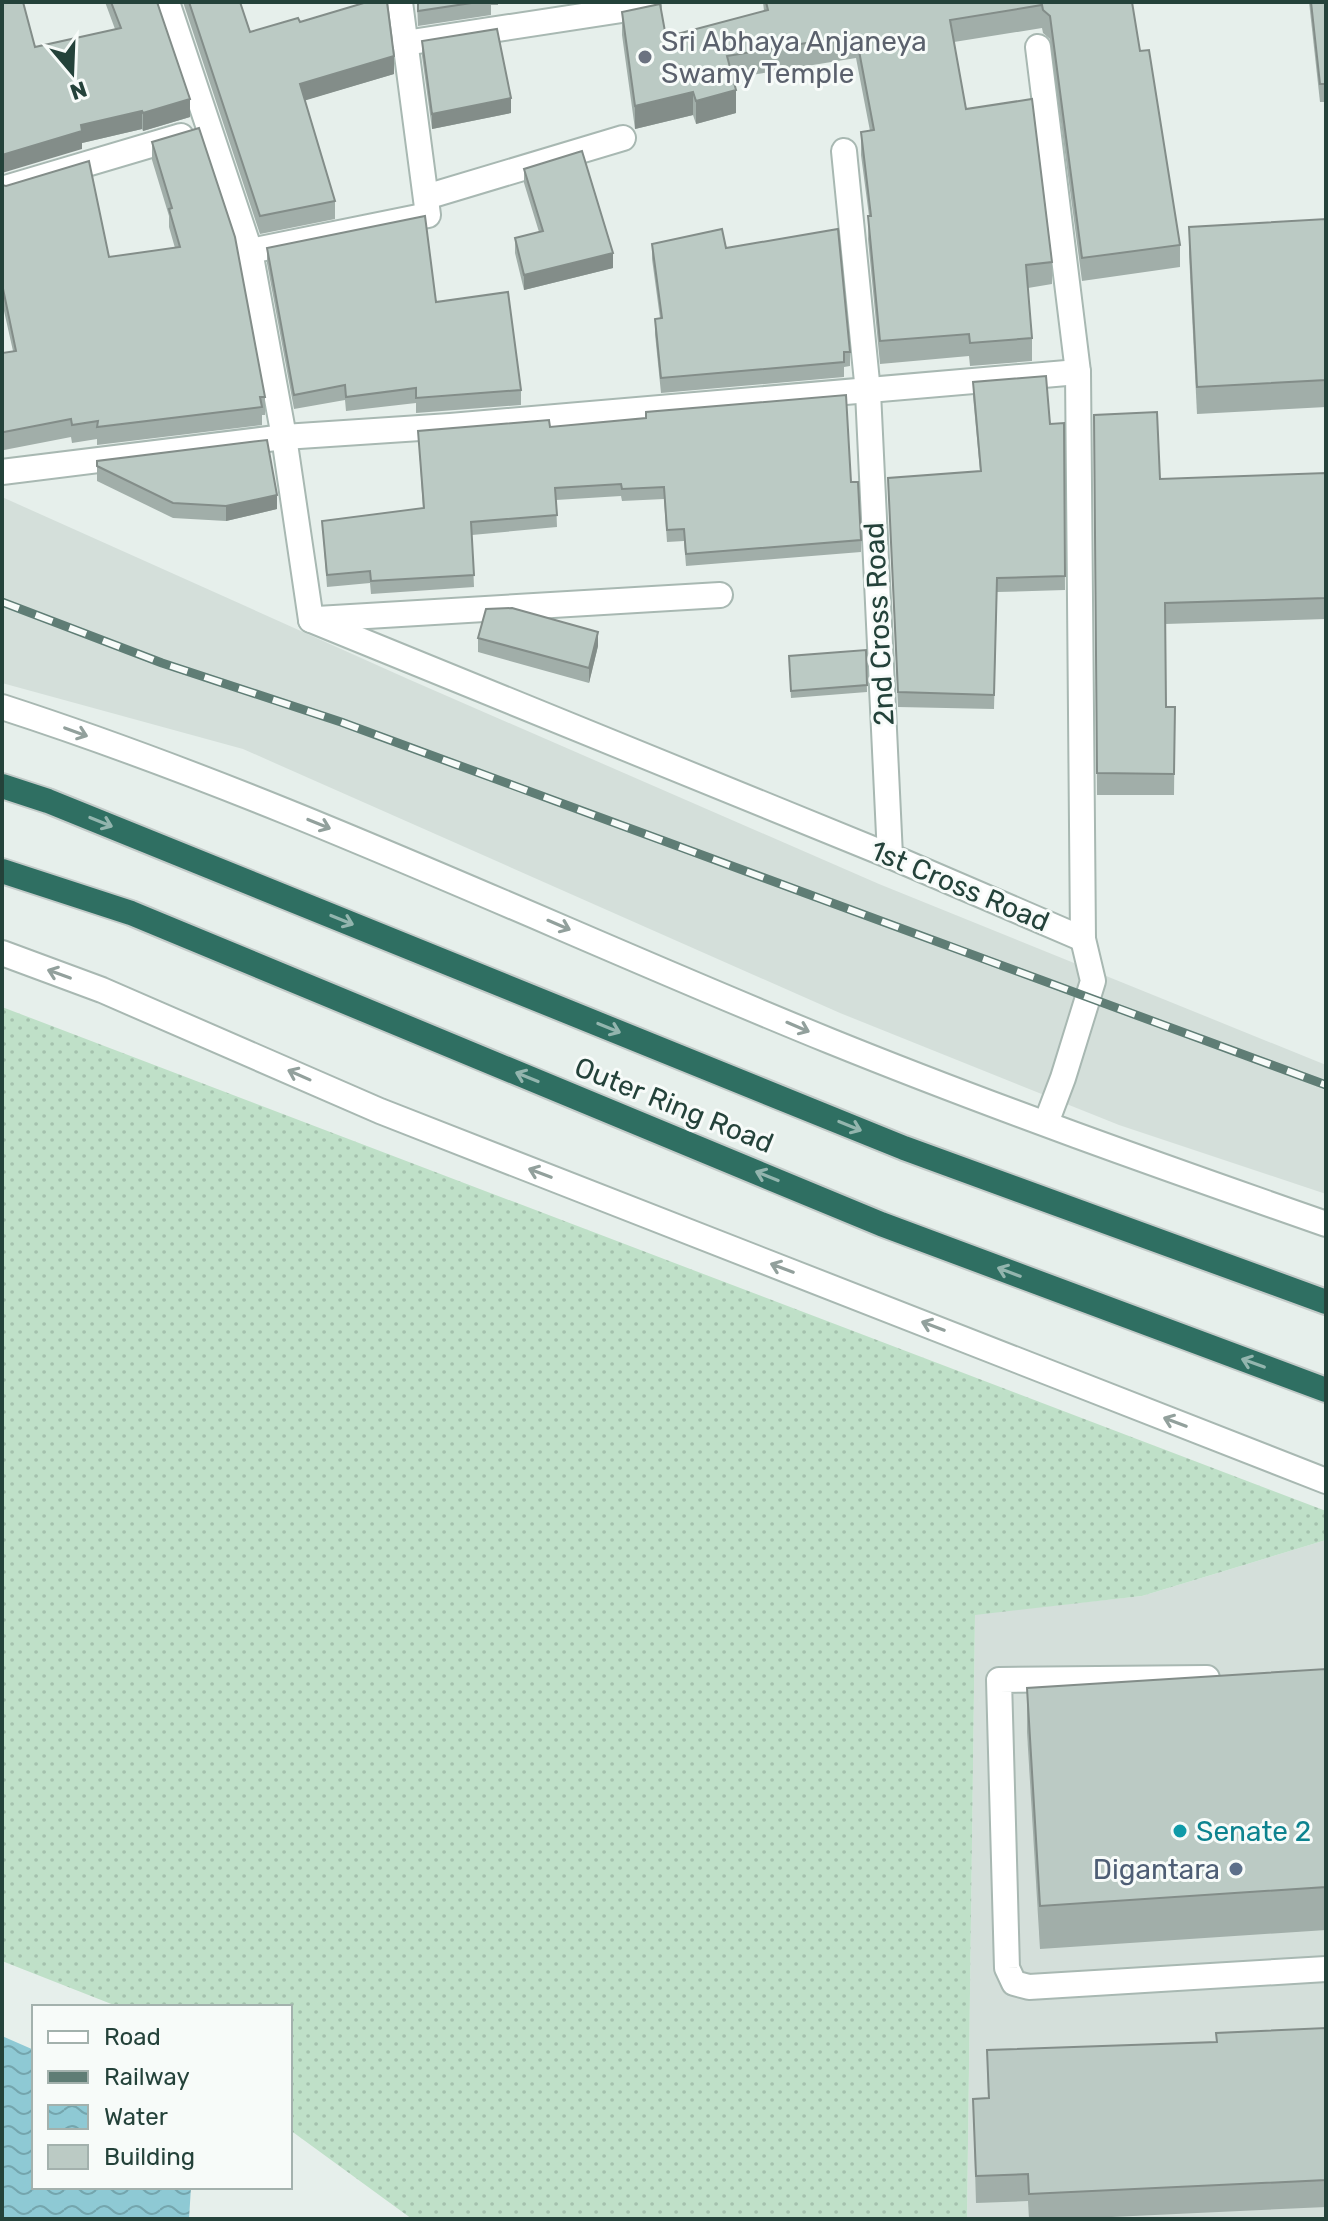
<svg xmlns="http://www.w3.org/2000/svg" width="1328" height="2221" font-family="Rubik,sans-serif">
  <defs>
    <pattern id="grass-dots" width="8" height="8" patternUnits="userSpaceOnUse" patternTransform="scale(2)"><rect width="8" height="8" fill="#bfe0c8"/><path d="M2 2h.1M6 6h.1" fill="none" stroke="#a4c1ad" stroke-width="1.8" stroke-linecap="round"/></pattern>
    <pattern id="water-waves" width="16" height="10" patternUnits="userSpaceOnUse" patternTransform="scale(2)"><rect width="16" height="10" fill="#8ec9d4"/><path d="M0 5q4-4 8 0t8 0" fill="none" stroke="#74a5ad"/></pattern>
  </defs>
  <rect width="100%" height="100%" fill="#e6efeb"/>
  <g fill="#d4dfda">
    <path d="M2,497L408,679L879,884L1326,1065V1194L1119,1125L840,1013L243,749L2,683Z"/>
    <path d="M1326,1540V2219H967L975,1614L1142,1596Z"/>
  </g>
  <path fill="url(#grass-dots)" d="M2,1007L1326,1511V1540L1142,1596L975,1615L967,2219H412L290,2130V2007H119L2,1961Z"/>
  <path fill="url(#water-waves)" d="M2,2036L34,2050V2187H191L189,2219H2Z"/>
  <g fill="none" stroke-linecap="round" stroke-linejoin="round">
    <g stroke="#a8b8b2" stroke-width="28">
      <g id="minor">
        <path d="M167,2L250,251L284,437L311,620"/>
        <path d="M405,43L648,6"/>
        <path d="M1038,47L1078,372L1083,939L1093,981L1063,1078L1046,1123"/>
        <path d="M844,151L868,392L890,856"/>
        <path d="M2,189L181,136"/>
        <path d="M426,197L623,138"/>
        <path d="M250,251L428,215L400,2"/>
        <path d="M2,472L284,437L450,426L1078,372"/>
        <path d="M317,619L720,595"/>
        <path d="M311,620L890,856L1083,939"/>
        <path d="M2,707C286,799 554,929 830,1041C993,1107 1160,1166 1326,1224"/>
        <path d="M2,953L102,990L380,1111L1326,1481"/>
        <path d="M1207,1678L999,1680L1007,1968L1014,1983L1029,1987L1326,1969"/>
      </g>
    </g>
    <g stroke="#c2cac8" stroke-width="28">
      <g id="highway">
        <path d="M2,786L48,801L904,1148L1326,1302"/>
        <path d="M2,871L131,913L881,1224L1326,1390"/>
      </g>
    </g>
    <use href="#minor" stroke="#fff" stroke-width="24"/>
    <use href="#highway" stroke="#2f6f62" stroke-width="24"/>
    <g stroke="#5f7d75" stroke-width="9">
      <path id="rail" d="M2,602L162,663L341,722L1326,1085"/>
    </g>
    <use href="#rail" stroke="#f7fbf9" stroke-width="6" stroke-dasharray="18" stroke-linecap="butt"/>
  </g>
  <g fill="#a1aea9">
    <path d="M105,2H157L190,117L143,131L142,129L82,143V149L35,47L115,29Z"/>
    <path d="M183,2H240L250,32L300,22L394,74L305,100L335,201V219L260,234Z"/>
    <path d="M417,2H498V5H491V15L418,26Z"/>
    <path d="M763,2H1132L1140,51L1180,245V267L1082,281L1050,39L1043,33L1042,28L954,42L966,109L1052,262V284L1028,288L1032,338V361L970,366L969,356L880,364L868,239L869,216L861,155V132L870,131L856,58L733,78L736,113L696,124L693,115L635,129L622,35V12L666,37L764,11Z"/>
    <path d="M1309,2H1326V102H1320Z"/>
    <path d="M422,41L511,113L432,129L422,56Z"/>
    <path d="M152,142L265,397V415H262V425L97,445V439L72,443L71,437L4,450H2V353L13,351L2,302V185L109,257L175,248L169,227V216L152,160Z"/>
    <path d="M524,169L613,268L524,290L515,253V238L539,232L524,183Z"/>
    <path d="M1326,219V407L1197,414L1189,254V227Z"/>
    <path d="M652,244L726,248L850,352V366L844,367V377L661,393L655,334V319L660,318L652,259Z"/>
    <path d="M267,248L436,302L521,390V405L416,413V403L346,411L345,400L294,409L267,263Z"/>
    <path d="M973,382L1050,424L1064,423L1065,590L997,592L994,709L898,707L888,478L980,471L973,396Z"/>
    <path d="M1094,415L1160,479L1326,473V619L1165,624L1166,707H1175L1174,795H1097Z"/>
    <path d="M550,427L851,482L861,540V552L686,566L684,541L667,542L664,499L622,501L621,496L556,500L557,527L472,535L474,587L371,594L370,583L327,587L322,521L423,509L418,431Z"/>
    <path d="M97,461L277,509L226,521L173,518L97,481Z"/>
    <path d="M478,638L598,646L589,683L478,652Z"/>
    <path d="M866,650L867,692L791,698L789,664Z"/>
    <path d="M1326,1669V1930L1040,1949L1027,1732V1688Z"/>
    <path d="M1326,2028V2207L1069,2219H1029L1028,2201L976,2203L973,2099L988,2098L987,2050L1216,2042Z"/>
  </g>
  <g fill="#838d89">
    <path d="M394,56V74L300,102V84Z"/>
    <path d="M736,90V113L696,124V101Z"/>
    <path d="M693,92V115L635,129V106Z"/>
    <path d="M511,98V113L432,129V114Z"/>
    <path d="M190,99V117L143,131V113Z"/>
    <path d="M142,111V129L82,143V149L2,173V155L81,125Z"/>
    <path d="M613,253V268L524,290V275Z"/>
    <path d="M277,495V509L226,521V506Z"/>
    <path d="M598,632V646L589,683V668Z"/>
  </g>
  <g fill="#bbcac4" stroke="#838d89" stroke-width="2">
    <path d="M2,2H23L35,47L121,28L111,2H157L190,99L143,113L142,111L81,125L82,131L2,155Z"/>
    <path d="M189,2H240L250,32L298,18L300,22L367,2H387L394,56L300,84L335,201L260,216Z"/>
    <path d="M418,2H478L418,11Z"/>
    <path d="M766,2H1132L1140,51L1149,50L1180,245L1082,258L1050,16L1043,10L1042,5L950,20L966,109L1032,99L1052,262L1026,265L1032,338L970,343L969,334L880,341L868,216H871L861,132L874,130L856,35L727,56L736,90L696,101L693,92L635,106L622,12L660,4L666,37L768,10Z"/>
    <path d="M1311,2H1326V84H1320Z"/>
    <path d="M497,29L511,98L432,114L422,41Z"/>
    <path d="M199,128L235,237L265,397H260L262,407L97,427L98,421L72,425L71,419L4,432H2V353L16,351L2,284V185L6,186L89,161L109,257L180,247L169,209L172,208L152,142Z"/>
    <path d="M582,151L613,253L524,275L515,238L543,231L524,169Z"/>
    <path d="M425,216L436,302L508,292L521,390L416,398V388L346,397L345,385L294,395L267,248Z"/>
    <path d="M1326,219V380L1197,387L1189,227Z"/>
    <path d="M722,229L726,248L838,229L850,352H844V362L661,378L655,319L662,318L652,244Z"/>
    <path d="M1046,376L1050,424L1064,423L1065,576L997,578L994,695L898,692L888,478L981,471L973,382Z"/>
    <path d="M846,395L851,482H858L861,540L686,554L684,529L667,530L664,487L622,489L621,484L555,488L557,515L471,522L474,575L371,581L370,571L327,575L322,521L424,508L418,431L549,420L550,427L646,418V412Z"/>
    <path d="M1157,412L1160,479L1326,473V598L1165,603L1166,707H1175L1174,774L1097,773L1094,415Z"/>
    <path d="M267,440L277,495L226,506L173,503L97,466V461Z"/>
    <path d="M512,608L598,632L589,668L478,638L486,609Z"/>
    <path d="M866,650L867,685L791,691L789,656Z"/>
    <path d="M1326,1669V1887L1040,1906L1027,1688Z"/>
    <path d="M1326,2028V2180L1029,2194L1028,2174L976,2176L973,2099L989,2098L987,2050L1217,2042L1216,2033Z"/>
  </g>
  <defs><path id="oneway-shaft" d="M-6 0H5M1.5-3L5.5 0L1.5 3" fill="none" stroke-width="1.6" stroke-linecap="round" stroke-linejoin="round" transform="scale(2)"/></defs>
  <g stroke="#92a09c">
    <use href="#oneway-shaft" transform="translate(76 732) rotate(20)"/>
    <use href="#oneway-shaft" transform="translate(319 824) rotate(22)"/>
    <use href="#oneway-shaft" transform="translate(559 925) rotate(23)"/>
    <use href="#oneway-shaft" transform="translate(59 974) rotate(-160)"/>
    <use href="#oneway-shaft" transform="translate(798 1027) rotate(23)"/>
    <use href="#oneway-shaft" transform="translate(299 1075) rotate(-156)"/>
    <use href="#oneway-shaft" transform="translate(540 1173) rotate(-159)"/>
    <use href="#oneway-shaft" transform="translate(782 1268) rotate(-159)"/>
    <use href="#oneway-shaft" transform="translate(933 1326) rotate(-159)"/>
    <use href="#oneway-shaft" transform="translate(1175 1422) rotate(-159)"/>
  </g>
  <g stroke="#93b5ae">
    <use href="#oneway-shaft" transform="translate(101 822) rotate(22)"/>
    <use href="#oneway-shaft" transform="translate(342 920) rotate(22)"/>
    <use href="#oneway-shaft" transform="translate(609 1028) rotate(22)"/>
    <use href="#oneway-shaft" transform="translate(527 1077) rotate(-158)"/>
    <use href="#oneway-shaft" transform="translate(850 1126) rotate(22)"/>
    <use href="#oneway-shaft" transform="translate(767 1176) rotate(-158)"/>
    <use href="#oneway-shaft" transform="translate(1009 1272) rotate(-159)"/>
    <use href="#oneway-shaft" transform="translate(1253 1363) rotate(-160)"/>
  </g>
  <circle fill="#6b7280" stroke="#f7fbf9" stroke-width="3" cx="645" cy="57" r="8"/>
  <circle fill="#0f9aa8" stroke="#f7fbf9" stroke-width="3" cx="1180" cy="1831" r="8"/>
  <circle fill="#5c6f8a" stroke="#f7fbf9" stroke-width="3" cx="1236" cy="1869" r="8"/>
  <g text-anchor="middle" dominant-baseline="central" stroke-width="6" stroke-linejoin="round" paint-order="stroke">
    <g font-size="28" fill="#5b616d" stroke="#f7fbf9" text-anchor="start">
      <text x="661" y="41">Sri Abhaya Anjaneya<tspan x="661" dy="32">Swamy Temple</tspan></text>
    </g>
    <g font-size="28" fill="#24423a" stroke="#f7fbf9">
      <text transform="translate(879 624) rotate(-93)">2nd Cross Road</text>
      <text transform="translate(960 886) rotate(23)">1st Cross Road</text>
      <text transform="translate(674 1105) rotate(22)">Outer Ring Road</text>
    </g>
    <g font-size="28" fill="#0d838f" stroke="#f7fbf9" text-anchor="start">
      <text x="1196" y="1831">Senate 2</text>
    </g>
    <g font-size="28" fill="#4e5e75" stroke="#f7fbf9" text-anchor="end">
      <text x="1220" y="1869">Digantara</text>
    </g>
  </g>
  <rect width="1328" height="2221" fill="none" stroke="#24423a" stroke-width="8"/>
  <rect x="32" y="2005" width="260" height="184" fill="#f7fbf9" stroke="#a3b1ad" stroke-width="2"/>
  <rect x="48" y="2031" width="40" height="12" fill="#ffffff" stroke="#a3b1ad" stroke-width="2"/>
  <text x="104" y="2045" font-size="24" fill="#24423a">Road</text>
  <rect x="48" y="2071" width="40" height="12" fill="#5f7d75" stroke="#a3b1ad" stroke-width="2"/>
  <text x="104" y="2085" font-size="24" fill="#24423a">Railway</text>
  <rect x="48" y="2105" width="40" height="24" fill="url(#water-waves)" stroke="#a3b1ad" stroke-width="2"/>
  <text x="104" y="2125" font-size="24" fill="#24423a">Water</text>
  <rect x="48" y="2145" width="40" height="24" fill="#bbcac4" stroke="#a3b1ad" stroke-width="2"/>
  <text x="104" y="2165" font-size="24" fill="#24423a">Building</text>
  <g transform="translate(72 72) rotate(161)" stroke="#f7fbf9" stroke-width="6" paint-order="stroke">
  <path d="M0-6L14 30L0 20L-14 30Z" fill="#24423a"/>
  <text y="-12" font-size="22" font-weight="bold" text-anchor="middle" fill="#24423a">N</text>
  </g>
</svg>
